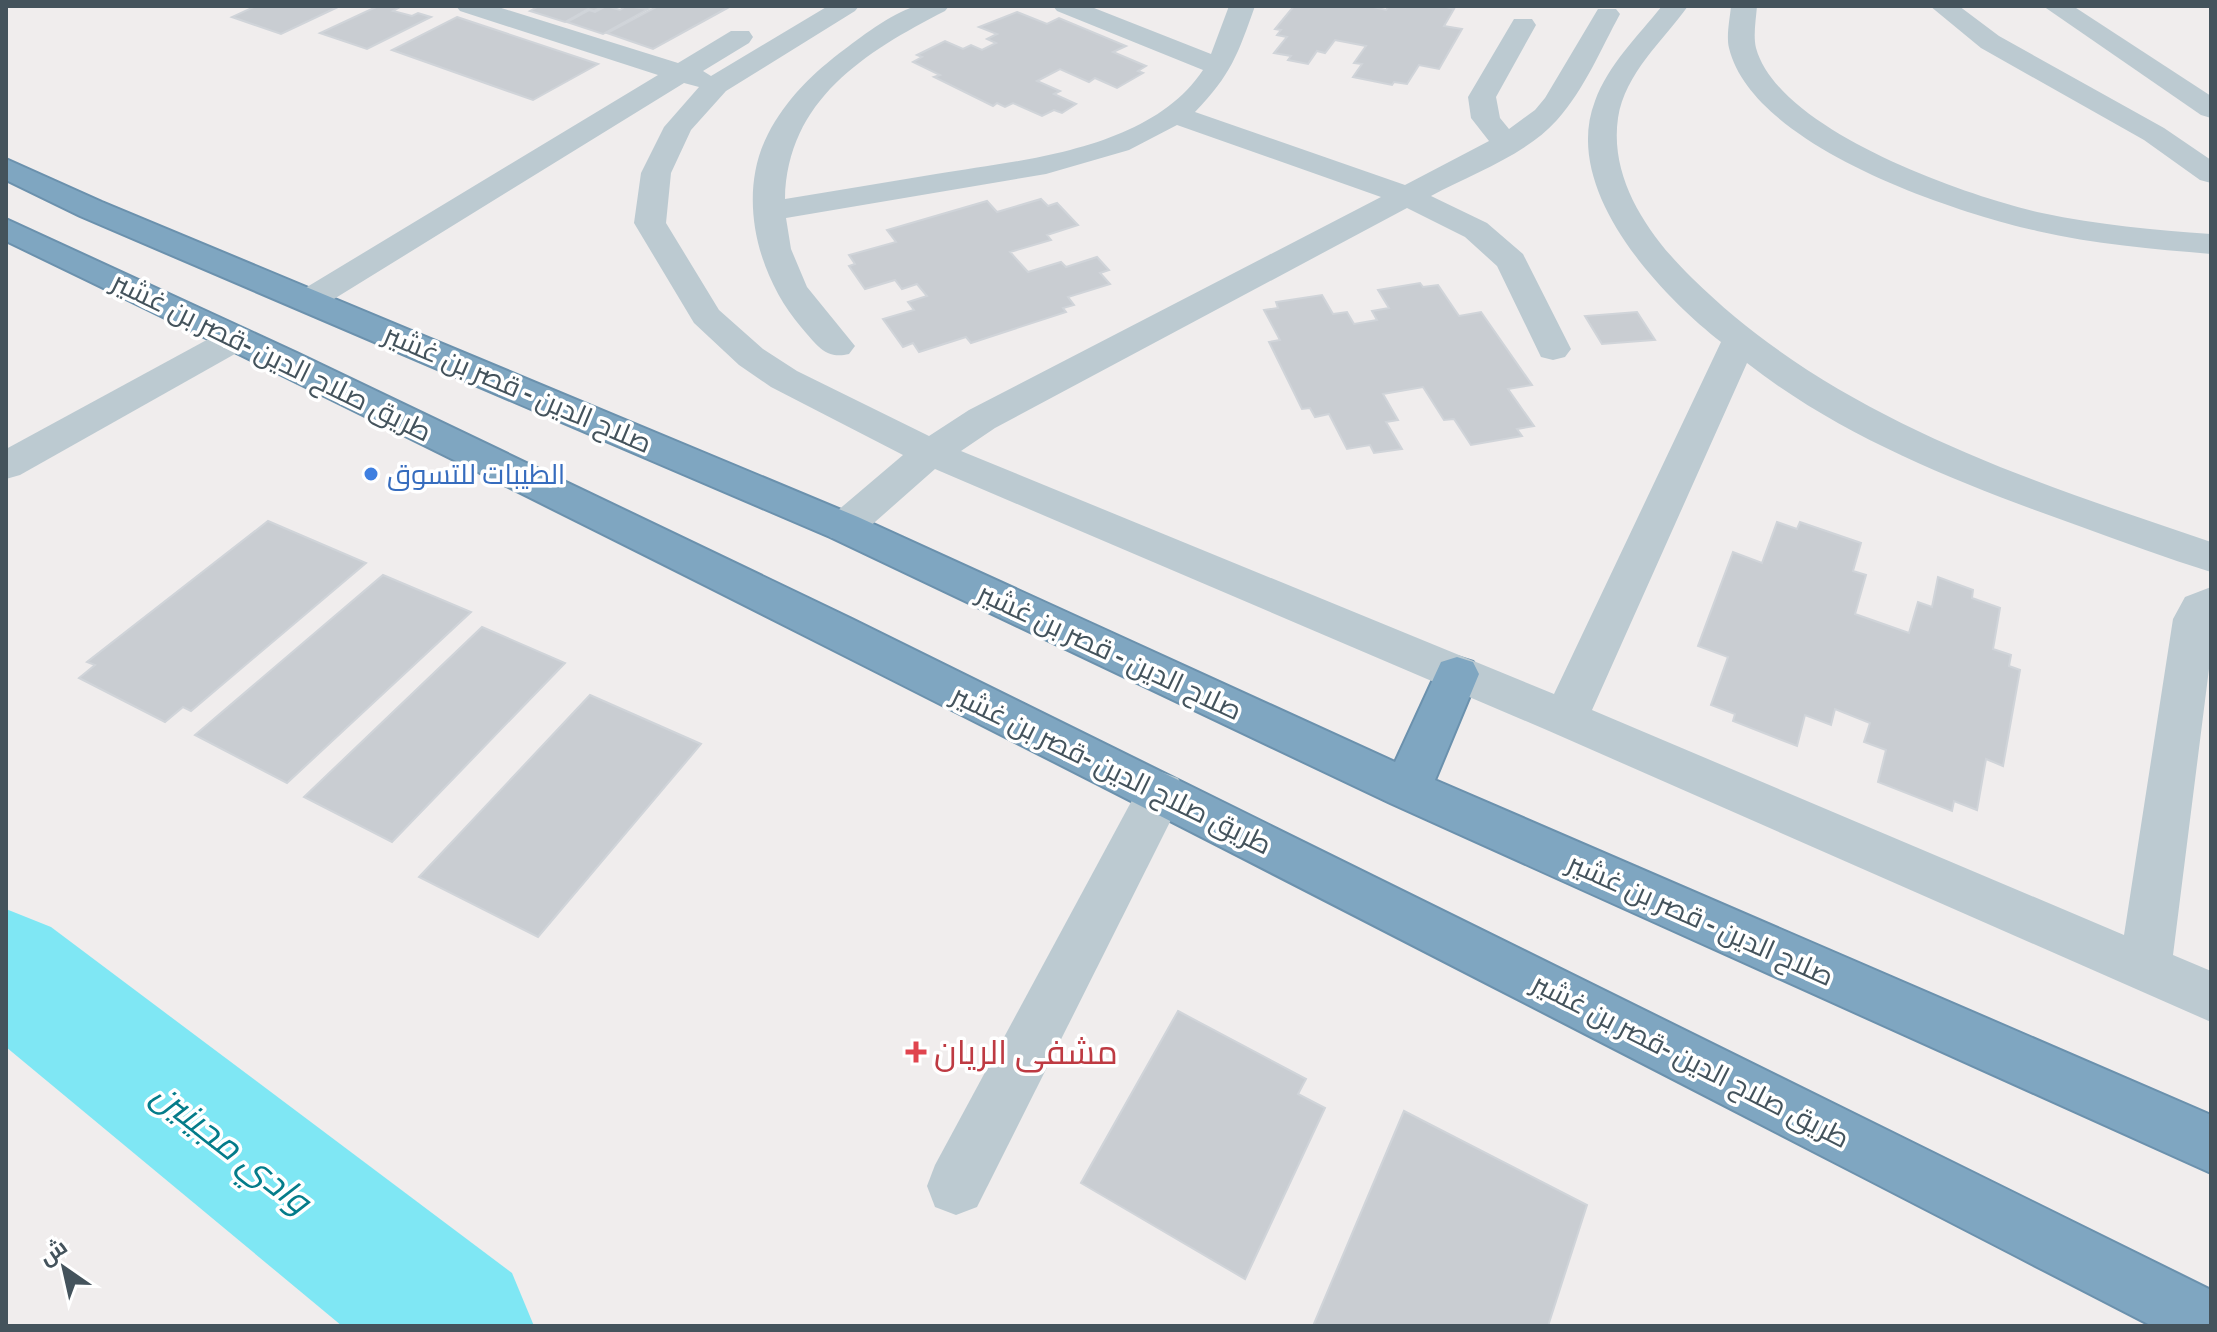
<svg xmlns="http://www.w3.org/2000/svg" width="2217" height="1332" font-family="'Archivo Narrow',Cairo,sans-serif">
  <rect width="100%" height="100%" fill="#f0eded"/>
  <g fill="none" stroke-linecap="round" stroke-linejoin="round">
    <path fill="#7fe7f4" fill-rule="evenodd" d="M6,909L51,927L512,1273L534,1326H342L6,1047Z"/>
  </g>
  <g fill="#c9cdd2" stroke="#d0d4d9" stroke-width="2">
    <path d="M256,6H340L281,34L232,17Z"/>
    <path d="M396,6L400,7L393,11L412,16L418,13L431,17L367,49L320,33L376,7Z"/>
    <path d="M539,6H603L594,11L588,9L565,22L530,11Z"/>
    <path d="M606,6L620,10L626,6L648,9L603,34L567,22L589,10L595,12Z"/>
    <path d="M658,6H731L653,49L607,33Z"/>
    <path d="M1294,6H1369L1386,10L1389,6H1442L1454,9L1444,26L1462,29L1439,69L1419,65L1407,84L1394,82L1392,85L1353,77L1362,64L1354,63L1366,46L1335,40L1325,53L1317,51L1308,64L1288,60L1291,56L1274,53L1287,37L1277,35L1281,30L1275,29Z"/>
    <path d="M1017,12L1047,24L1059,18L1126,46L1113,52L1146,66L1138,71L1143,73L1117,88L1095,78L1089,82L1060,69L1037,81L1060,91L1054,94L1076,104L1062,113L1054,110L1042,116L1013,103L1005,107L997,103L993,106L934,77L940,75L913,62L922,57L917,55L945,41L963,49L971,45L982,50L996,43L987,39L997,34L979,27Z"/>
    <path d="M457,17L598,64L533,100L392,50Z"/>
    <path d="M1041,199L1048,206L1057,203L1078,225L1047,235L1051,240L1010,252L1028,272L1061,262L1066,267L1097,257L1109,270L1100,273L1110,284L1068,297L1074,305L1063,308L1066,312L971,343L966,337L919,352L913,343L903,347L883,319L914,310L908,302L927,296L917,284L902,289L895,280L865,289L849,266L855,264L849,255L896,242L887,230L987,201L997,212Z"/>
    <path d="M1420,283L1423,287L1438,285L1459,316L1481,312L1532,385L1508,389L1534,426L1517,429L1522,436L1471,445L1454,419L1444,420L1423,387L1383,394L1398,420L1386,422L1402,449L1374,453L1370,445L1347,449L1329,414L1315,417L1310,408L1302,409L1269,342L1280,340L1264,310L1278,308L1276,302L1322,295L1333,314L1347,312L1354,324L1377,320L1372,311L1389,308L1378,290Z"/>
    <path d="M1637,312L1655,340L1602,344L1585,316Z"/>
    <path d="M268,521L366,563L191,711L183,707L165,722L79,678L95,665L87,662Z"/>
    <path d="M1777,522L1797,529L1800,522L1861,543L1853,571L1866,575L1855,614L1909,633L1918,602L1932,607L1938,577L1973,590L1972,598L2000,608L1993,649L2011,655L2009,666L2020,670L2003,766L1986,759L1977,810L1954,801L1952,811L1878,782L1886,750L1864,742L1870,723L1835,709L1831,725L1805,715L1797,746L1733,721L1735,714L1711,705L1728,657L1698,646L1733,552L1762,563Z"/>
    <path d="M383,575L471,612L287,783L195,735Z"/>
    <path d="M482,627L565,663L392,842L304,797Z"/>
    <path d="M590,695L701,744L538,937L419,877Z"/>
    <path d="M1178,1011L1306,1079L1298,1094L1325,1108L1245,1279L1081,1183Z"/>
    <path d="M1404,1111L1587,1205L1548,1326H1313Z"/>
  </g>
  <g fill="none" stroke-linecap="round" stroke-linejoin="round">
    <g stroke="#6b91ad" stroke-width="4">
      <g id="highway">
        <path d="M6,159L102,202L858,517L1395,762L1441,662L1457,657L1473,662L1479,674L1435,780L2211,1115V1173L1390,803L830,537L80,216L6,180Z"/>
        <path d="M6,219L297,353L852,619L2211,1290V1326H2152C1439,959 729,589 6,241Z"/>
      </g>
    </g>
    <g fill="#bccad1" fill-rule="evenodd">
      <path d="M456,6H495L678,63L731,31H749L753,37L749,43L703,71L711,76L828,6H859L855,11L726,91L691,130L671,173L666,223L719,310L763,349L797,371L929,436L969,410L1381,197L1177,125L1129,150L1046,174L786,218L791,249L807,287L855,346L849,354C825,360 816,344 801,327C758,277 736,196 768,134C786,99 814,72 845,49C862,36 898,9 918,6C928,5 939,6 949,6L945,11C865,52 787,100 785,199C836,191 886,182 936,174C1022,160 1150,150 1203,70L1057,11L1053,6H1089L1211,54L1229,6H1255C1238,54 1231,75 1195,112L1405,185L1489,141L1471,118L1468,97L1514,19H1532L1536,25L1496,97L1500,118L1509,129L1535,110L1545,98L1598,9H1616L1620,14C1601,49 1584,90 1557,120C1526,155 1472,174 1431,196L1487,223L1523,254L1571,349L1565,357L1553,360L1541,357L1497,266L1465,237L1407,208L995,428L961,451L1554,694L1721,342C1658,293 1561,189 1595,101C1608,65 1638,36 1662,6H1688C1663,41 1625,73 1618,118C1609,180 1650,237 1692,278C1834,418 2025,479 2211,542V572C2166,558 2123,542 2079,526C1964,485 1844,439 1747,363L1592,710L2124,935L2173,619L2185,597L2211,587V653L2173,955L2211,971V1022L1549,731L935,469L858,537L844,541L830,537L824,527L830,517L903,455L771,387L739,365L694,323L634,223L641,173L664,127L699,87L684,83L321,307L309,310L297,307L292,300L297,293L658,75L460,11Z"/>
      <path d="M1731,6H1757C1756,19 1753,36 1756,48C1779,131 1966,196 2042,213C2098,225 2154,230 2211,234V254C2153,249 2094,244 2037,231C1950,211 1753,146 1729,48C1726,36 1730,18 1731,6Z"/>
      <path d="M1930,6H1959L1999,36L2164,128L2211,160V183L2200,180L2144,140L1981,48Z"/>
      <path d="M2043,6H2073L2211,96V118L2201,115Z"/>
      <path d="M237,327L249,330L254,338L249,346L20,475L6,479V449L225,330Z"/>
      <path d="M1161,772L1178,778L1185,792L977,1207L956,1215L935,1207L927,1186L935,1165L1144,778Z"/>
    </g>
    <use href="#highway" fill="#7fa6c1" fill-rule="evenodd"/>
  </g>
  <circle fill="#3f7fe0" stroke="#fff" stroke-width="3" cx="371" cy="474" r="8"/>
  <path fill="#e0444e" stroke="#fff" stroke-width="3" d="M912 1040h8v8h8v8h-8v8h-8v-8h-8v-8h8z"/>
  <g text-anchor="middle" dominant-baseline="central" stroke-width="7" stroke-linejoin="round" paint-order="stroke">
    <g font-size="28" fill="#44535c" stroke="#fff">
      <text transform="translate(272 356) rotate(26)">طريق صلاح الدين -قصر بن غشير</text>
      <text transform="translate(518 388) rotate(23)">صلاح الدين - قصر بن غشير</text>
      <text transform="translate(1110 651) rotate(25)">صلاح الدين - قصر بن غشير</text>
      <text transform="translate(1112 769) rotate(26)">طريق صلاح الدين -قصر بن غشير</text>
      <text transform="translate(1701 919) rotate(24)">صلاح الدين - قصر بن غشير</text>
      <text transform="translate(1691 1060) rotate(27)">طريق صلاح الدين -قصر بن غشير</text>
    </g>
    <g font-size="28" fill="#366cbe" stroke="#fff" text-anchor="start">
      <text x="387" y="474">الطيبات للتسوق</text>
    </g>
    <g font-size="34" fill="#be3a42" stroke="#fff" text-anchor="start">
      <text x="934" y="1052">مشفى الريان</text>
    </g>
    <g font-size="36" font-style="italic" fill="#047c8a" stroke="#fff">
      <text transform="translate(232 1147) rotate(38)">وادي مجينين</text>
    </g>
  </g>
  <rect width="2217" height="1332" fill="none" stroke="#44535c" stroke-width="16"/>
  <g transform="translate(64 1268) rotate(326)" stroke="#ffffff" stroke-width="6" paint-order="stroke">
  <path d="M0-6L14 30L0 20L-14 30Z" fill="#44535c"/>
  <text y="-12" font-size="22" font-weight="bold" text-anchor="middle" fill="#44535c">ش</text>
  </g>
</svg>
